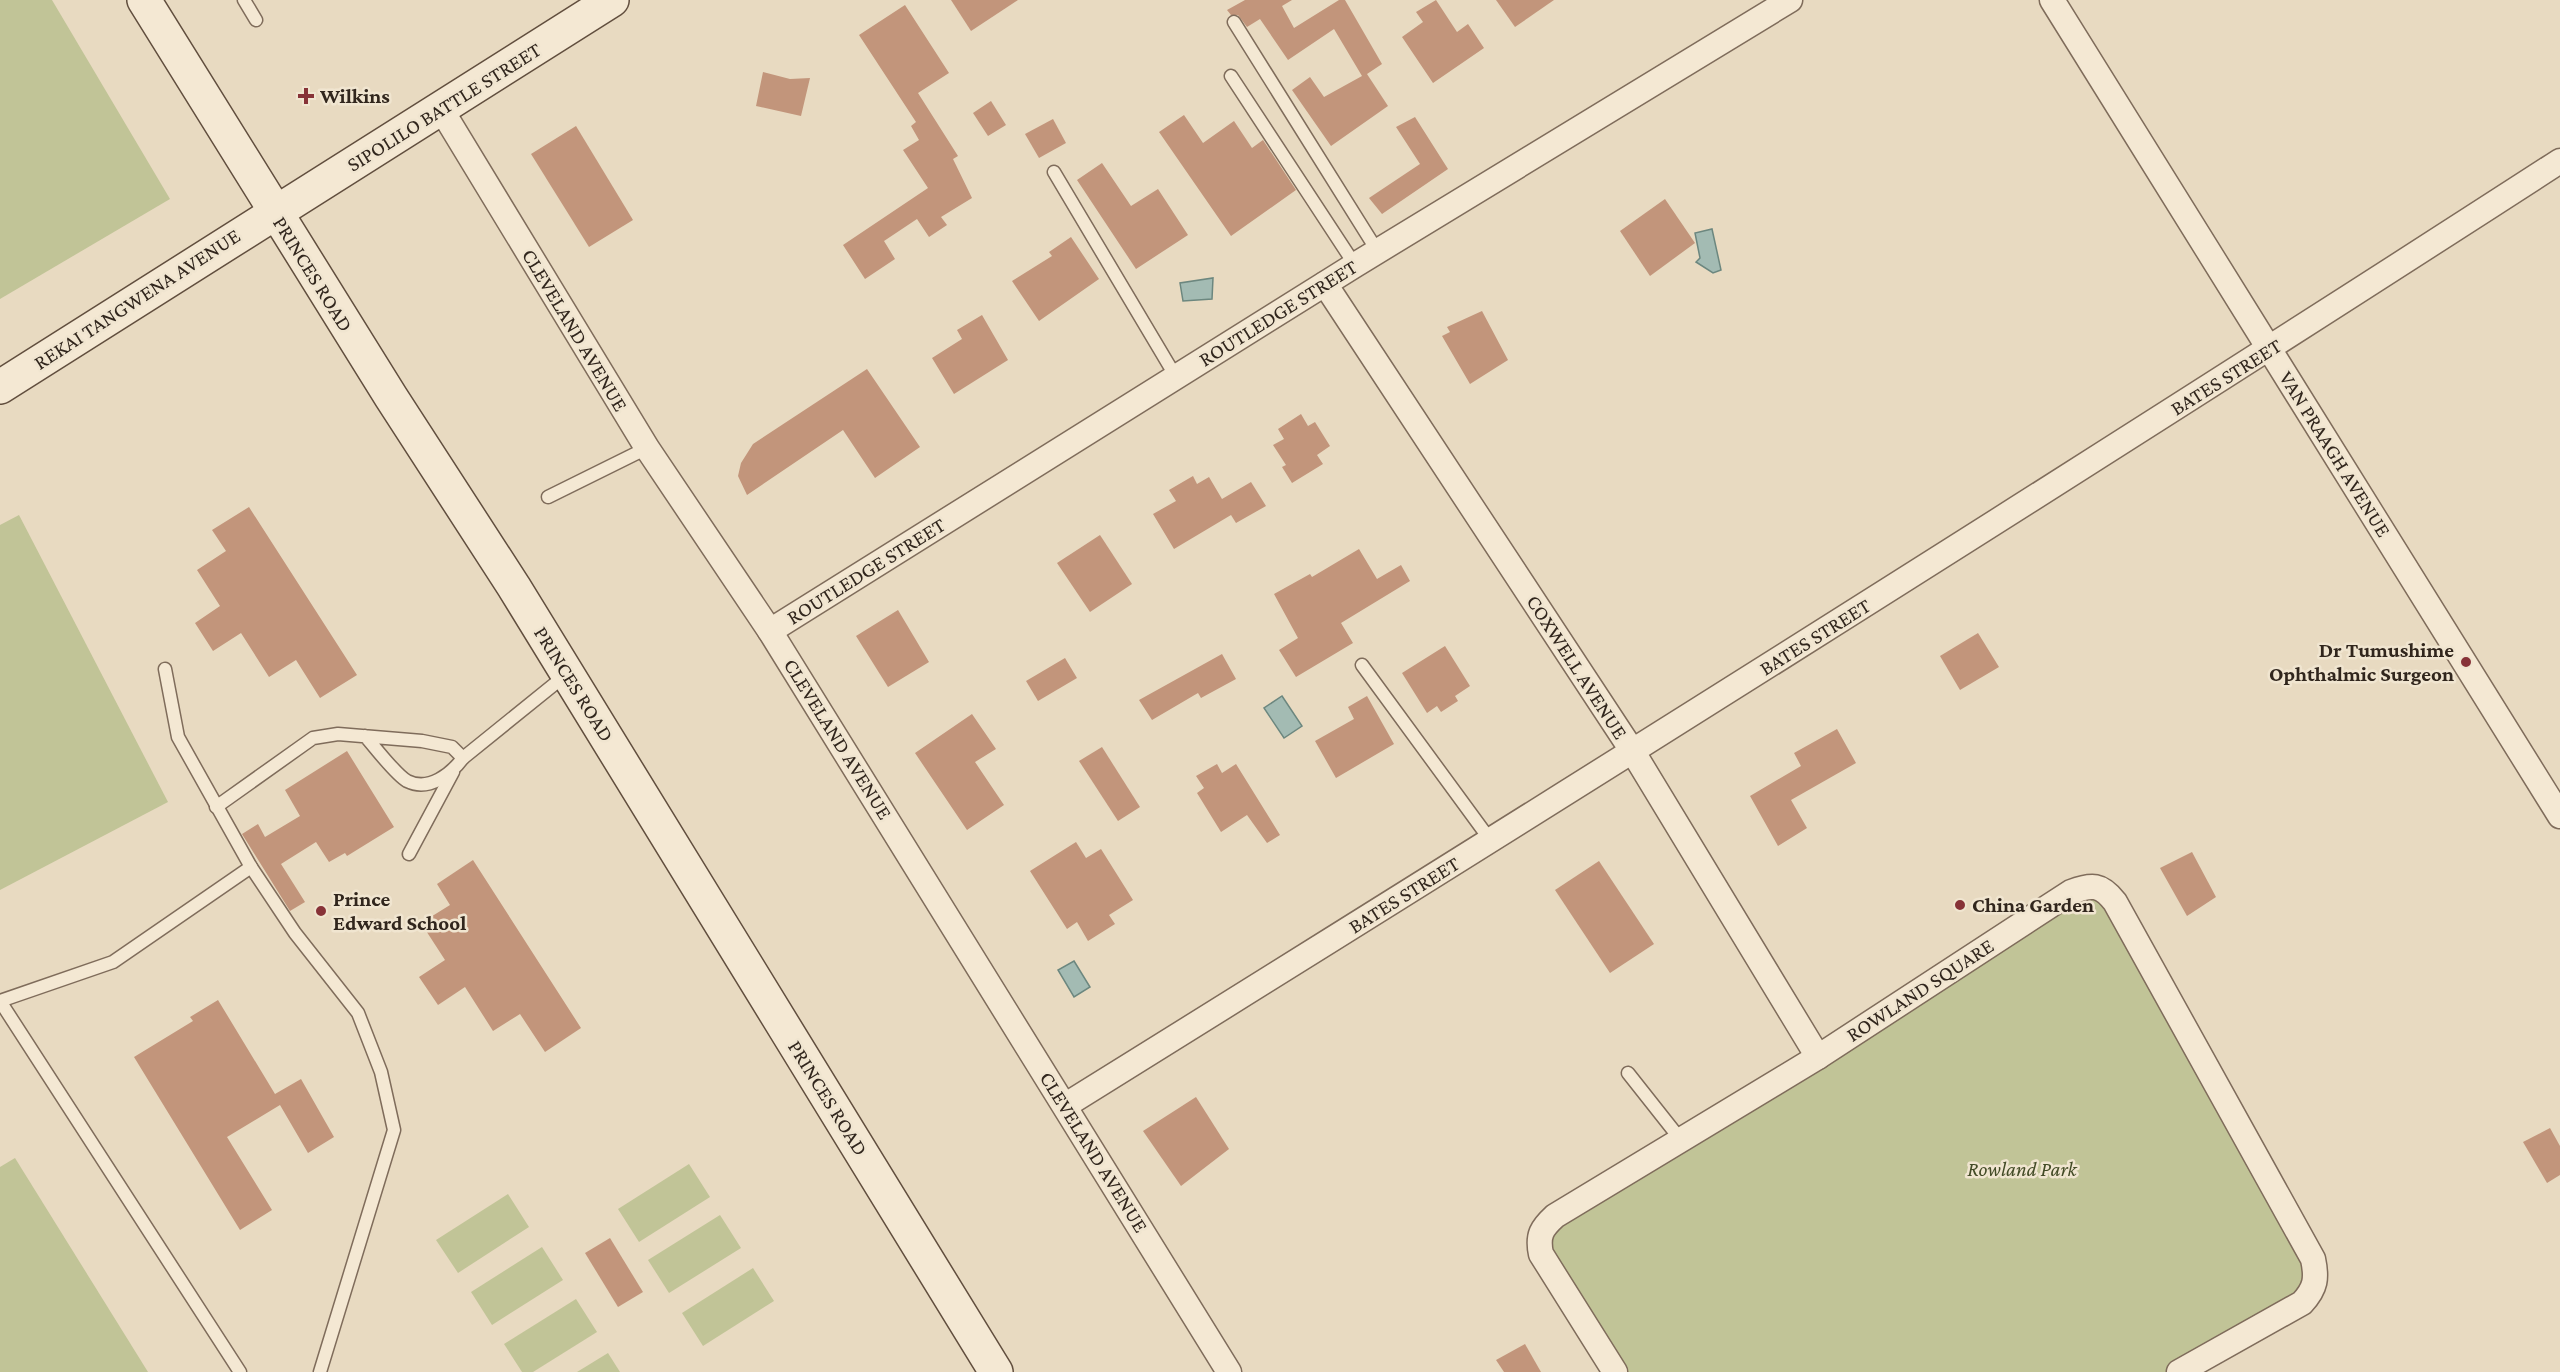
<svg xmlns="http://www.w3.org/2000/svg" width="2560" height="1372" font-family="'Crimson Pro',serif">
  <rect width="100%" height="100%" fill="#e8dac1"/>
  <g fill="#c1c497">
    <path d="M0,0H52L170,199L0,299Z"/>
    <path d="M19,515L168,802L0,890V525Z"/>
    <path d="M2093,883L2325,1291L2183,1372H1619L1534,1238Z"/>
    <path d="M15,1158L148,1372H0V1167Z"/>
    <path d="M689,1164L710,1197L639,1242L618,1209Z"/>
    <path d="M508,1194L529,1227L458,1273L436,1240Z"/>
    <path d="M720,1215L741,1248L669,1293L648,1260Z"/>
    <path d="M542,1247L563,1280L492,1325L471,1292Z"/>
    <path d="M753,1268L774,1301L703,1346L682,1313Z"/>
    <path d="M576,1299L597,1332L533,1372H522L504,1344Z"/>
    <path d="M608,1353L620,1372H577Z"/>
  </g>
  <g fill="#a3bbb3" stroke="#6c877f" stroke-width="1.5">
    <path d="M1712,229L1721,270L1713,273L1696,262L1700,258L1695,233Z"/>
    <path d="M1213,278L1212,299L1183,301L1180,283Z"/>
    <path d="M1282,696L1302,726L1284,738L1264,708Z"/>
    <path d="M1074,961L1090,987L1074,997L1058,970Z"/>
  </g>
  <g fill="#c2957b">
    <path d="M951,0H1018L971,31Z"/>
    <path d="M1245,0H1292L1282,6L1294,28L1339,0H1345L1382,64L1367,74L1388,106L1331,146L1292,90L1310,77L1324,97L1362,76L1334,29L1288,60L1260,19L1247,27L1238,15H1231L1227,10Z"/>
    <path d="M1436,0L1457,32L1468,24L1484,48L1433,83L1402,37L1423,22L1416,12Z"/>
    <path d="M1496,0H1554L1515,27Z"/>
    <path d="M905,5L949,73L918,93L958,156L953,159L972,198L941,217L947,225L929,237L917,219L884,241L895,259L865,279L843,245L928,188L903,150L919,140L911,126L916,122L859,35Z"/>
    <path d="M763,72L790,79L810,78L801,116L756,106Z"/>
    <path d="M991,101L1006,125L988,136L973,113Z"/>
    <path d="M1184,115L1203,143L1234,121L1252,148L1263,140L1296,190L1231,236L1159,132Z"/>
    <path d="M1415,117L1448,169L1382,214L1369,198L1420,164L1396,127Z"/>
    <path d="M1053,119L1066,143L1039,158L1025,134Z"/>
    <path d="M576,126L633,220L589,247L531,154Z"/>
    <path d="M1102,163L1131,206L1158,189L1188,235L1136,269L1077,180Z"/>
    <path d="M1665,199L1695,243L1650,276L1620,231Z"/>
    <path d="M1071,237L1099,279L1039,321L1012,281L1052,256L1049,252Z"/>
    <path d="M1482,311L1508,360L1470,384L1442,336L1450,332L1447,327Z"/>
    <path d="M982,315L1008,360L954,394L932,358L962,339L957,330Z"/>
    <path d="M867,369L920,447L875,478L843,430L747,495L738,476L741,463L753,444Z"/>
    <path d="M1301,414L1308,426L1315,422L1330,446L1317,455L1323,464L1292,483L1282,467L1286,465L1273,445L1284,439L1278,429Z"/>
    <path d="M1193,476L1197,484L1209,477L1222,499L1251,482L1266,506L1236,523L1231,515L1174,549L1153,514L1176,501L1169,490Z"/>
    <path d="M249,507L357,675L320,698L296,660L269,677L241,633L213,651L195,623L220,606L197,570L226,551L212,530Z"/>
    <path d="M1100,535L1132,584L1090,612L1057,563Z"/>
    <path d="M1359,549L1377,579L1401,565L1410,581L1341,623L1353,643L1296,677L1279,650L1298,638L1274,594L1310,574L1312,577Z"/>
    <path d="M898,610L929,662L888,687L856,636Z"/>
    <path d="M1978,633L1999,667L1960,690L1940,656Z"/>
    <path d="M1445,646L1470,686L1455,696L1458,701L1441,712L1437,706L1427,713L1402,673Z"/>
    <path d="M1222,654L1236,679L1201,698L1198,693L1152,720L1139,700Z"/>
    <path d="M1065,658L1077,678L1038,701L1026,681Z"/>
    <path d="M1367,696L1394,744L1336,778L1315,741L1354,719L1348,707Z"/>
    <path d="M972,714L996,749L975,762L1004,805L967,830L915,753Z"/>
    <path d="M1837,729L1856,763L1791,800L1807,828L1778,846L1750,796L1801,766L1794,753Z"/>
    <path d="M1102,747L1140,807L1118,821L1079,761Z"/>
    <path d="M347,751L394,827L347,856L345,853L329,862L316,842L281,864L305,902L290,911L242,834L258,824L265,837L300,816L285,790Z"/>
    <path d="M1217,764L1222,773L1236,764L1280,835L1267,843L1247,815L1221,832L1197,793L1204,788L1196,776Z"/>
    <path d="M1076,842L1086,858L1101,849L1133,900L1109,915L1115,924L1088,941L1077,922L1067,929L1030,871Z"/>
    <path d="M2192,852L2216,897L2187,916L2160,868Z"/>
    <path d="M473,860L581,1028L545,1052L520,1014L493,1031L465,987L438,1005L419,977L445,960L421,923L450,905L437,884Z"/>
    <path d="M1599,861L1654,944L1610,973L1555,890Z"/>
    <path d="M218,1000L275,1094L301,1079L334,1137L308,1153L280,1105L227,1137L272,1210L240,1230L134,1057L193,1021L190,1017Z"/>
    <path d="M1196,1097L1229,1149L1181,1186L1143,1131Z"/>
    <path d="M2550,1128L2560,1146V1175L2547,1183L2523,1142Z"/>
    <path d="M610,1238L643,1292L618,1307L585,1253Z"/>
    <path d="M1525,1344L1541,1372H1504L1496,1360Z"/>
  </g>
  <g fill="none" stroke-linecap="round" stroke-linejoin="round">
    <g stroke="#7f6c5b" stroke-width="15">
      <g id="service">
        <path d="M244,0L256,20"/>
        <path d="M1234,22L1378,252"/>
        <path d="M1231,76L1355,265"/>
        <path d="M1054,172L1176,377"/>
        <path d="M548,497L647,448"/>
        <path d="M1362,665L1491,841"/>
        <path d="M165,669L178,737L251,867L295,933L358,1013L381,1072L394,1130L320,1372"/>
        <path d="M463,758L567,674"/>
        <path d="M216,807L313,738L338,734L422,741L452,747L463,758C451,774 429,792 407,781C395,774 375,747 365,736"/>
        <path d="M409,854L453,772"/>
        <path d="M0,1001L240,1372"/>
        <path d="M0,1001L113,962L251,867"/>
        <path d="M1628,1073L1681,1140"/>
      </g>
    </g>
    <g stroke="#7f6c5b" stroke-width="27">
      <g id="minor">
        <path d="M2052,0L2560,816"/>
        <path d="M441,109L647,448L770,631L1229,1372"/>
        <path d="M1325,284L1633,752L1818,1057"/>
        <path d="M770,631L1355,265L1790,0"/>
        <path d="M1066,1105C1566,794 2065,481 2560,161"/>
        <path d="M1615,1372L1541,1254C1537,1235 1542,1228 1555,1216L1818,1057L2071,892C2092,884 2101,884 2115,902L2313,1259C2317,1278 2316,1288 2302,1303L2179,1372"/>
      </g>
    </g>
    <g stroke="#614e3e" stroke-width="36">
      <g id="secondary">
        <path d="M144,0L391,397L514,587L996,1372"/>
        <path d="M0,387L612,0"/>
      </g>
    </g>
    <use href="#service" stroke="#f4e8d3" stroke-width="12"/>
    <use href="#minor" stroke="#f4e8d3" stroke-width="24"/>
    <use href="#secondary" stroke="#f4e8d3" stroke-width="33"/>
  </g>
  <g fill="#873237" stroke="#f0e5d0" stroke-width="2">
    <path d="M303 87h6v6h6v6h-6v6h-6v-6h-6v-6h6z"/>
    <circle cx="2466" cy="662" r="6"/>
    <circle cx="1960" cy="905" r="6"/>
    <circle cx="321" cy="911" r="6"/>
  </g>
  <g text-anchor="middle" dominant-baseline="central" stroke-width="5" stroke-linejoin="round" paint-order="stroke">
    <g font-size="21" font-weight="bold" fill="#31261d" stroke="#f0e5d0" text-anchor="start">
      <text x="320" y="96">Wilkins</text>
      <text x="2454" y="650" text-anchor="end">Dr Tumushime<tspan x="2454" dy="24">Ophthalmic Surgeon</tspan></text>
      <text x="333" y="899">Prince<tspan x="333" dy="24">Edward School</tspan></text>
      <text x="1972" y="905">China Garden</text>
    </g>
    <g font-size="21" fill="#31261d" stroke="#f0e5d0">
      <text transform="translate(444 107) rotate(-32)">SIPOLILO BATTLE STREET</text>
      <text transform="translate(313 274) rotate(58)">PRINCES ROAD</text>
      <text transform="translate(137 299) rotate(-33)">REKAI TANGWENA AVENUE</text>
      <text transform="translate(1278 313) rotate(-32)">ROUTLEDGE STREET</text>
      <text transform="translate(575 330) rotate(59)">CLEVELAND AVENUE</text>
      <text transform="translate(2226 377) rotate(-32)">BATES STREET</text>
      <text transform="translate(2335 454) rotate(58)">VAN PRAAGH AVENUE</text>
      <text transform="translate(866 571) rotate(-32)">ROUTLEDGE STREET</text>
      <text transform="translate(1815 637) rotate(-32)">BATES STREET</text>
      <text transform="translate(1577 667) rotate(57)">COXWELL AVENUE</text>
      <text transform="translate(574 684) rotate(58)">PRINCES ROAD</text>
      <text transform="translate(838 739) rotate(58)">CLEVELAND AVENUE</text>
      <text transform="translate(1404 895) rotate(-32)">BATES STREET</text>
      <text transform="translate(1920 990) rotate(-33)">ROWLAND SQUARE</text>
      <text transform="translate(828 1098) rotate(58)">PRINCES ROAD</text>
      <text transform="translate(1094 1152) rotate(58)">CLEVELAND AVENUE</text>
    </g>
    <g font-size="21" font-style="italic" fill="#434b26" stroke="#f0e5d0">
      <text x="2022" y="1169">Rowland Park</text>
    </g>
  </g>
</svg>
